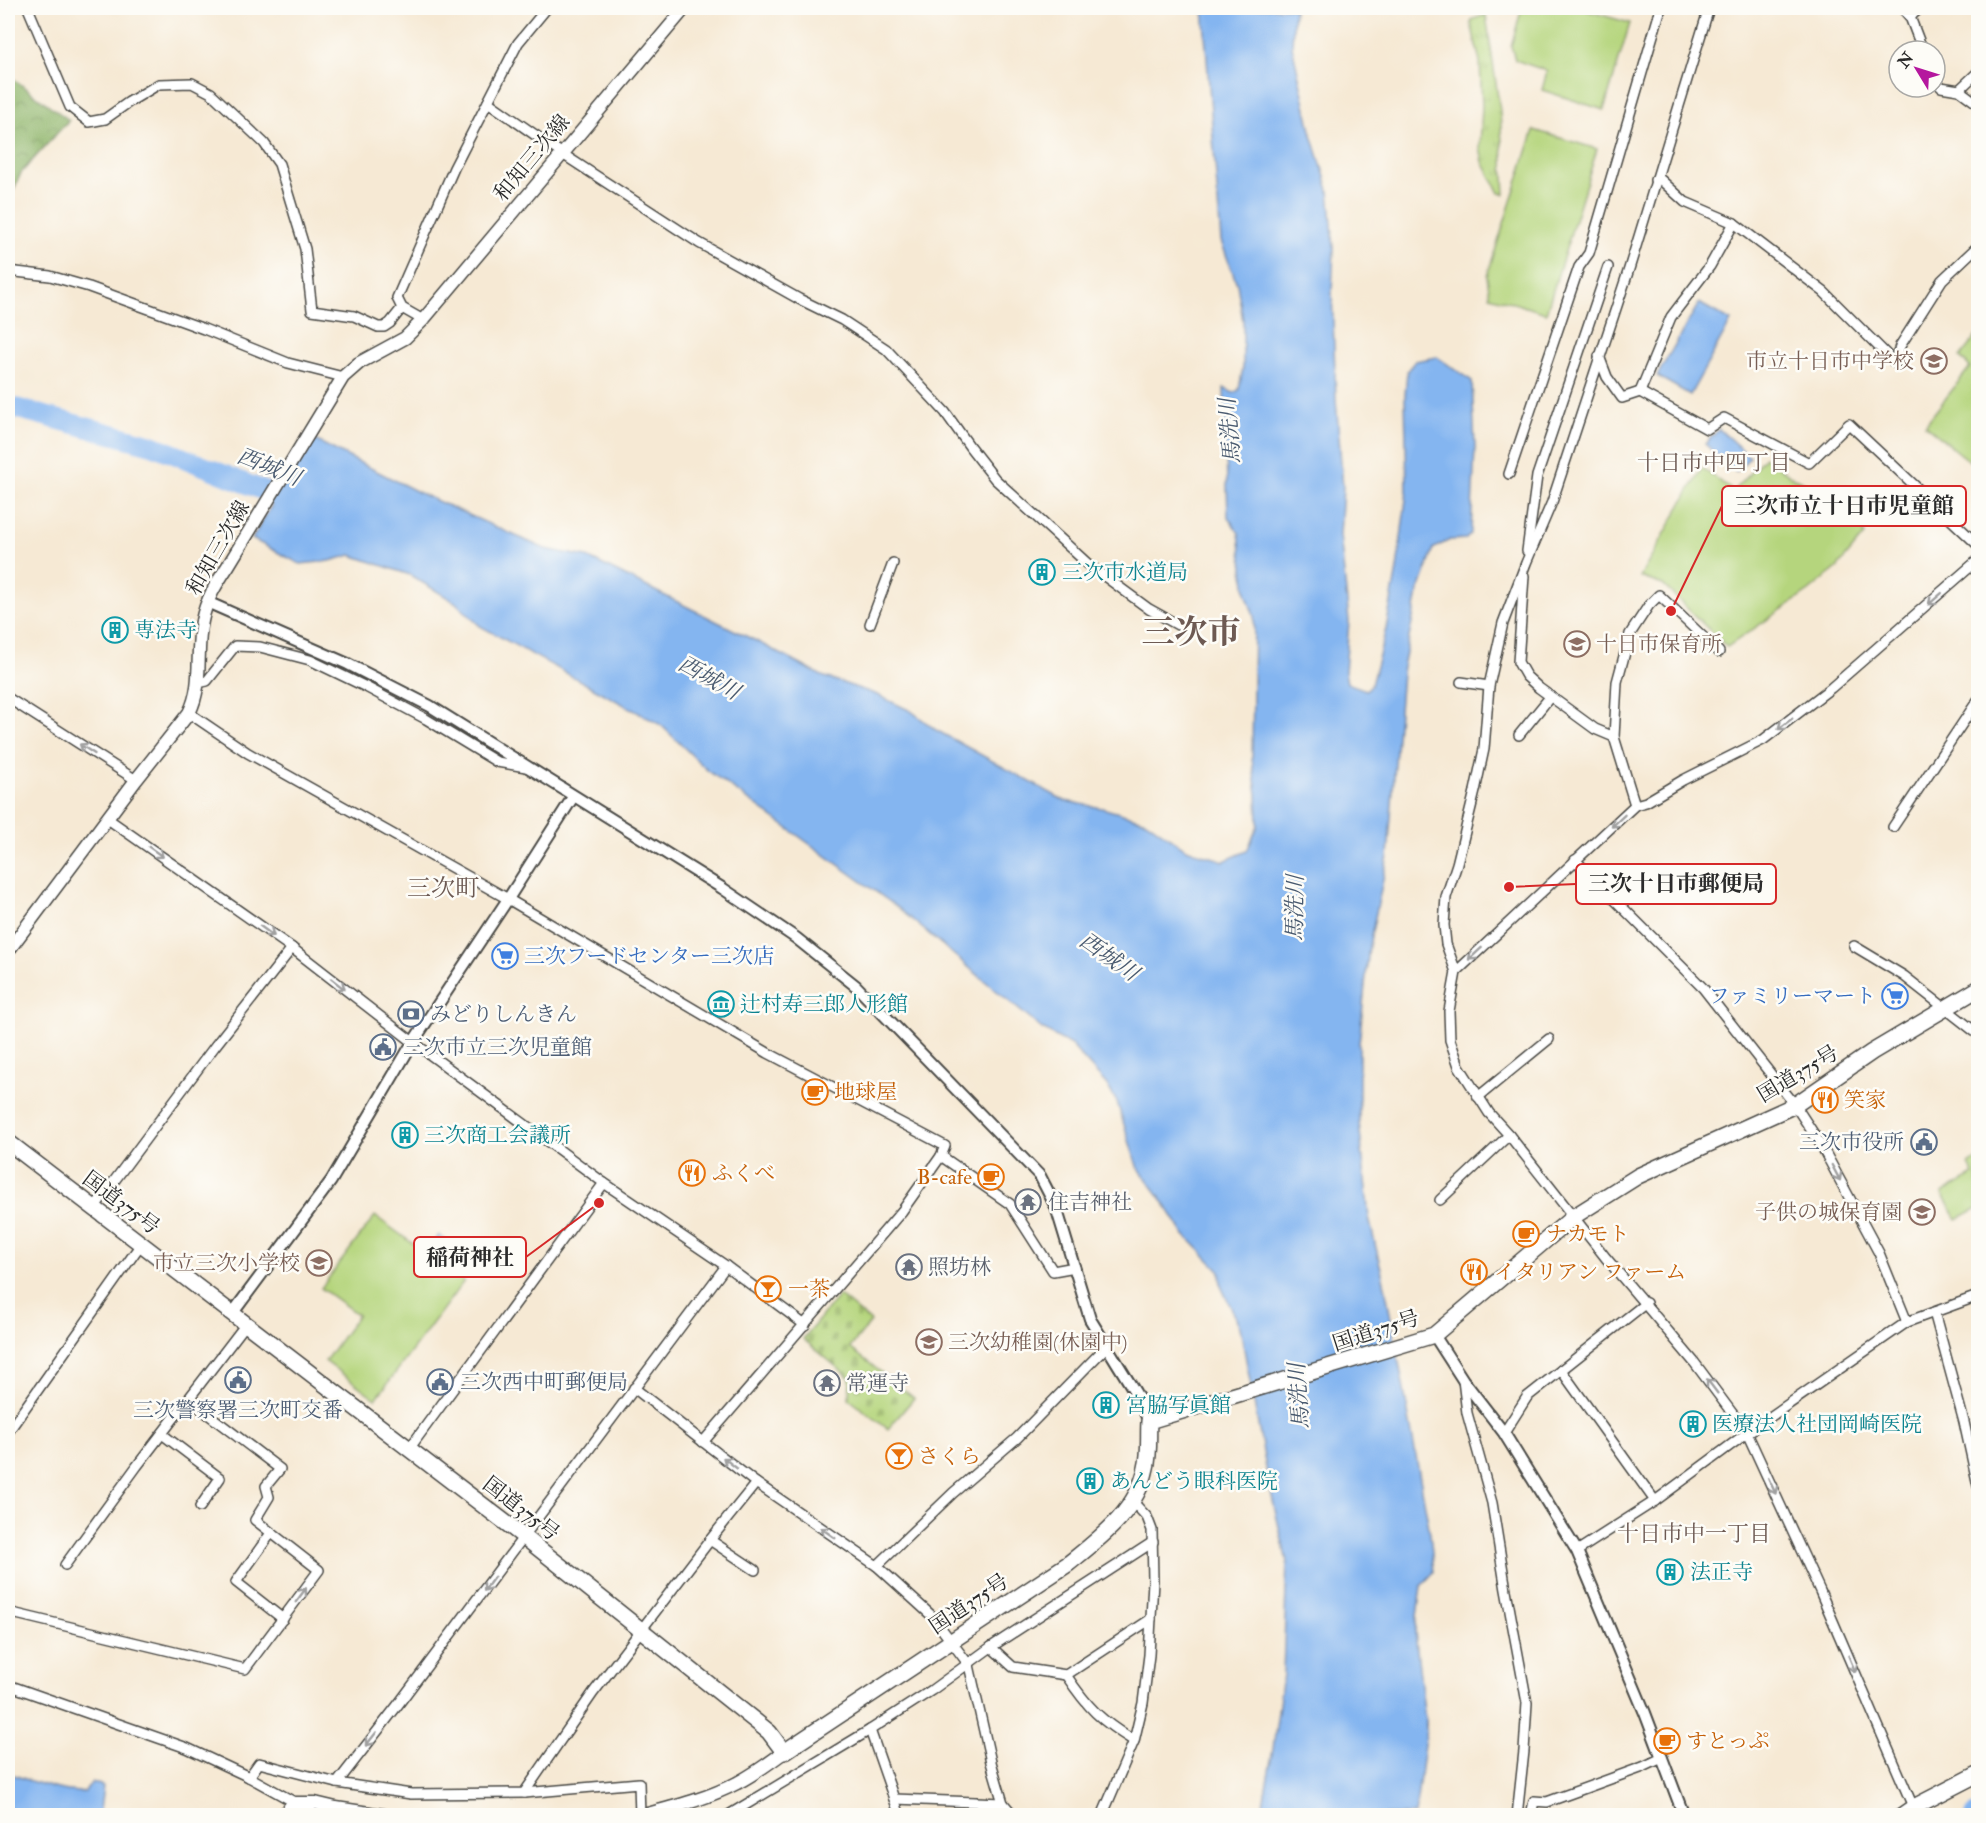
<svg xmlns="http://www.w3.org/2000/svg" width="1986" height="1823" font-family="'IM FELL Double Pica','Noto Serif JP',serif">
  <defs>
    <pattern id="grass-tufts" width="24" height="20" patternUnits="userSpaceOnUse" patternTransform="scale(1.5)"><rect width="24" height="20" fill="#b5d57d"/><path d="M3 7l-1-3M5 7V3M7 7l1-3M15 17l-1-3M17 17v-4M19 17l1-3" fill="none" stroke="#9cb76c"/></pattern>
    <pattern id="forest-crowns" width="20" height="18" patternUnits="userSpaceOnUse" patternTransform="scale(1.5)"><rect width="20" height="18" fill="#90b66c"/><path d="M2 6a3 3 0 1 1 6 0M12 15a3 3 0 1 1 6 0" fill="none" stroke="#769459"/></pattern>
    <pattern id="cemetery-stones" width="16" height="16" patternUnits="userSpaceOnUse" patternTransform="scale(1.5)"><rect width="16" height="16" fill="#b5d57d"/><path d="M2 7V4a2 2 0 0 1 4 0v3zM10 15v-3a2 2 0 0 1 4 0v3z" fill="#9cb76c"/></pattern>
  </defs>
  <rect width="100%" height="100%" fill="#fdfcf7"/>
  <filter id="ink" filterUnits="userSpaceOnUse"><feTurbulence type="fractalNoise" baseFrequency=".0167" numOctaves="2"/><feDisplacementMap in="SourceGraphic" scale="12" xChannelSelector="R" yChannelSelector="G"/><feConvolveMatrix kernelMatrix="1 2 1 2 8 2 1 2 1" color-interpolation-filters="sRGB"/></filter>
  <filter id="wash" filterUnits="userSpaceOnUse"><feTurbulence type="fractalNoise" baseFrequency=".008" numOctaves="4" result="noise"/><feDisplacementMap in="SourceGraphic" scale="24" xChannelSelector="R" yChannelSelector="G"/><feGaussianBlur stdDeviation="1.35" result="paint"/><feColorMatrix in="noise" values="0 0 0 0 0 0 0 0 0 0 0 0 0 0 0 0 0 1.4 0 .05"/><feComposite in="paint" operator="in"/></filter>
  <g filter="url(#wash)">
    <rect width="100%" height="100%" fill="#f6e9d4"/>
    <path fill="url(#grass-tufts)" stroke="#708054" stroke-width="1.5" d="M1486,15L1500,111L1505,194L1499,193L1483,162L1480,148L1482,106L1480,62L1471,23L1473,19Z"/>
    <path fill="url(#forest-crowns)" stroke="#5e704c" stroke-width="1.5" d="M8,75L69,120L21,173L8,203Z"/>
    <path fill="url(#cemetery-stones)" stroke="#708054" stroke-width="1.5" d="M839,1295L871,1322L850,1348L914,1398L888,1429L849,1399L850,1378L803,1339Z"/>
    <g fill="#b5d57d" stroke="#708054" stroke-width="1.5">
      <path d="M1522,8H1589L1588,11L1630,23L1604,110L1542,90L1547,71L1515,60L1511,46Z"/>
      <path d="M1534,130L1597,149L1546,313L1490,296L1487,276Z"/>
      <path d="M1978,334V468L1925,425L1970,367L1960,357Z"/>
      <path d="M1765,457L1794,478L1802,481L1865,534L1837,568L1809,591L1727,647L1663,585L1640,577L1702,468L1733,491Z"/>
      <path d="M1978,1159V1208L1957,1219L1942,1193L1974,1175L1969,1165Z"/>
      <path d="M375,1216L464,1281L376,1399L325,1361L358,1315L321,1288Z"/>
    </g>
    <g fill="#84b5f0" stroke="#58708e" stroke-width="1.5">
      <path d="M1203,8H1294L1292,46L1312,135L1329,190L1334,248L1332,292L1336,400L1343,487L1340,535L1349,621L1345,672L1347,683L1366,690L1371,685L1386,629L1397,569L1407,491L1405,396L1407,371L1415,361L1437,357L1472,381L1475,447L1471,533L1466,539L1450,540L1434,548L1418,593L1402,672L1388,856L1369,946L1359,1044V1122L1369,1218L1385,1286L1430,1533L1434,1572L1421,1586L1415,1632L1426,1729L1415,1815H1261L1273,1749L1283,1674L1287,1562L1268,1479L1240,1327L1221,1286L1220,1271L1183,1233L1161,1198L1137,1166L1117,1102L1107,1085L1071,1045L1042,1029L897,907L707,770L661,725L480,626L455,602L410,575L351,555L330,561L300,564L252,539L311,438L424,495L545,549L587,557L756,641L822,676L875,694L911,711L936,730L1065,801L1102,808L1146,821L1186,849L1224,861L1247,851L1258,825L1257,794L1252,759L1254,616L1246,593L1239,533L1228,517L1224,388L1233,393L1239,390L1243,367V321L1237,284L1221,241Z"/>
      <path d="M1699,303L1731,321L1690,395L1657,376Z"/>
      <path d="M1719,429L1750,457L1736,472L1705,444Z"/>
      <path d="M439,1235L471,1259L461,1272L429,1248Z"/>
      <path d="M8,1773C34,1782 57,1792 85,1792L92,1782L103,1786L100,1811L106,1815H8Z"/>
    </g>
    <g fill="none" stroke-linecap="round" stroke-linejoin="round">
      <g stroke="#84b5f0" stroke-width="20">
        <path d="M8,406L152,445L289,501"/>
        <path d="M1974,1816L1978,1814"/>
      </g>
    </g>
  </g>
  <g filter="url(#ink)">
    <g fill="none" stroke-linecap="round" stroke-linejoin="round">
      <g stroke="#494844" stroke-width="12">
        <g id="minor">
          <path d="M28,8L70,107L89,122L105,119L129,102L159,84L192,83L211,93L264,143L279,164L305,249L312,310L354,316L378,327H384L390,323L402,308"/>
          <path d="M1902,8L1910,17L1923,51"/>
          <path d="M1910,17L1920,8"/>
          <path d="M1935,78L1941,87L1959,90L1978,104"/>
          <path d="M1959,90L1978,72"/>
          <path d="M488,102L561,153L699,243L799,299L842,320L886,349L945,412L970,447L995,479L1088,564L1149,609L1178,625L1187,626"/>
          <path d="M1655,180H1661L1685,202L1734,223L1824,292L1895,363"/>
          <path d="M8,271L50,276L89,287L204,329L288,363L343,377"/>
          <path d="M423,320L402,308L397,298L454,168L518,43L547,8"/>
          <path d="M1599,356L1607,377L1622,398L1640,392L1707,429L1724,418L1809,463L1849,424L1978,545"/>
          <path d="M1895,363L1900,346L1942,280L1978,246"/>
          <path d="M1640,392L1671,317L1710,266L1734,223"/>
          <path d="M1509,474L1579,267L1589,253L1661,8"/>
          <path d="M1527,551L1537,476L1608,267"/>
          <path d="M1524,576L1518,662L1526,676L1539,688L1595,729L1614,737"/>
          <path d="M870,624L893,563"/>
          <path d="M1461,682L1489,686"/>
          <path d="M198,683L207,681L235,646L260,647L310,660L364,686L426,719L497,762L526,767"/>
          <path d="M8,698L136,780"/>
          <path d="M189,713L248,753L508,899L768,1053L945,1146L941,1156L902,1211L703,1442"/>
          <path d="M1519,735L1550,697"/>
          <path d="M1635,805L1614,737L1617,682L1630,634L1649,605L1659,595L1719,652"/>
          <path d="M108,819L292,948L413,1042L604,1183L726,1266L805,1325"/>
          <path d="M1893,827L1978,700"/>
          <path d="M1575,860L1703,988L1795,1105L1821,1145L1879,1253L1907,1322"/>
          <path d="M1854,946L1904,976L1978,1034"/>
          <path d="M1456,972L1446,944L1444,925L1446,897L1457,864L1475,791L1484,749L1489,686L1503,623L1526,563L1552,502L1629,269L1709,8"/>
          <path d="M1478,1097L1549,1039"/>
          <path d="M941,1156L1010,1204L1053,1271L1075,1267"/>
          <path d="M1440,1200L1509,1135"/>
          <path d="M94,1208L215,1046L292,948"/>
          <path d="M1934,1312L1964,1422L1978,1486"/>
          <path d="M1561,1370L1655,1501"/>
          <path d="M1463,1380L1467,1413L1492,1503L1506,1590L1527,1703L1524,1751L1517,1816"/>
          <path d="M634,1388L756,1483L877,1566L932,1616L969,1665L991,1762L1003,1803L1014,1816"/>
          <path d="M8,1432L141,1244"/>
          <path d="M1504,1433L1527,1397L1646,1303"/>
          <path d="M162,1434L220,1478L200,1507"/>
          <path d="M409,1449L604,1183"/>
          <path d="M271,1533L236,1582L283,1619"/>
          <path d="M710,1540L755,1570"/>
          <path d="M1577,1551L1655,1501L1747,1433L1907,1322L1978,1296"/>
          <path d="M65,1565L137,1466L246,1324"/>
          <path d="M877,1566L953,1493L1017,1438L1106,1347"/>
          <path d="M8,1612L245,1669L319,1570L255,1520L269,1497L266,1486L280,1469L188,1399"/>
          <path d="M991,1647L1013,1667L1066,1675L1151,1619"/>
          <path d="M1066,1675C1088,1708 1100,1720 1134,1741"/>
          <path d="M8,1685L187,1748L249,1777L296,1803"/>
          <path d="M870,1730L900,1816"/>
          <path d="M249,1777L259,1763L337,1783L411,1794L524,1793L639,1783L640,1816"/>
          <path d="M337,1783L397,1706L726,1266"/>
          <path d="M524,1793L593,1693L710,1540L756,1483"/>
          <path d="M894,1799L1003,1803"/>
          <path d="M727,1816L870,1730L932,1690L991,1647L1153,1542"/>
          <path d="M1102,1816L1134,1741L1143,1703L1149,1655L1153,1581L1152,1530L1147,1517L1133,1502"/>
          <path d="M1531,1816L1534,1801L1547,1802L1643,1767L1662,1758"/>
          <path d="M1917,1816L1820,1591L1747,1433L1694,1362L1606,1258L1509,1135L1489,1113L1459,1066L1450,1040L1449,1011L1456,972L1635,805L1646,802L1683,780L1763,740L1831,688L1978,560"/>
        </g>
      </g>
      <g stroke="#494844" stroke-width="14">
        <g id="tertiary">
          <path d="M207,602L348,664L430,706L722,888L796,938L856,986L1040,1176L1056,1207L1090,1319L1135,1392L1149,1421"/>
          <path d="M232,1314L331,1181L413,1042L508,899L573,797"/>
          <path d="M1434,1335L1463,1380L1504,1433L1577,1551L1645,1713L1684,1816"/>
        </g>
      </g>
      <g stroke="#494844" stroke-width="15">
        <g id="secondary">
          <path d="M8,951L136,780L189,713C204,684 195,652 202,621C206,600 216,584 228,566L343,377L359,363L405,338L423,320L685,8"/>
          <path d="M283,1816L290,1807L296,1803H315L336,1808L389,1816"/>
          <path d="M640,1816C673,1807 707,1799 737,1783C753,1775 769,1763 784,1752"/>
        </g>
      </g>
      <g stroke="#494844" stroke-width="18">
        <g id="trunk">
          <path d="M8,1142L523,1536L769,1732L784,1752L1068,1564C1100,1538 1137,1511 1146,1468C1150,1453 1148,1436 1149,1421L1434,1335L1573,1217L1638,1176L1795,1105L1872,1052L1978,989"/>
          <path d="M1901,1816L1914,1807L1978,1774"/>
        </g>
      </g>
      <use href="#minor" stroke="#fff" stroke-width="9"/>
      <use href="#tertiary" stroke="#fff" stroke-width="10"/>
      <use href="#secondary" stroke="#fff" stroke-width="12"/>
      <use href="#trunk" stroke="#fff" stroke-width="15"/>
    </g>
    <defs><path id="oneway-shaft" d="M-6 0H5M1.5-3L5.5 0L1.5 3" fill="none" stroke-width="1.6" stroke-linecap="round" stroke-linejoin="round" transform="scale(1.5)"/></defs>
    <g stroke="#a0a0a0">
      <use href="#oneway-shaft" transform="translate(1935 599) rotate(139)"/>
      <use href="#oneway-shaft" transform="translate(1785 724) rotate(143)"/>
      <use href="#oneway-shaft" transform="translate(87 749) rotate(-147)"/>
      <use href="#oneway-shaft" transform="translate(1618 821) rotate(137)"/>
      <use href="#oneway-shaft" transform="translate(156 852) rotate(35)"/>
      <use href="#oneway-shaft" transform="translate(267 931) rotate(36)"/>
      <use href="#oneway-shaft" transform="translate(1475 954) rotate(137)"/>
      <use href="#oneway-shaft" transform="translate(338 984) rotate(38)"/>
      <use href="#oneway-shaft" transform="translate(1836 1173) rotate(62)"/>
      <use href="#oneway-shaft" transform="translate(1712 1386) rotate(-127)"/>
      <use href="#oneway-shaft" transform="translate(730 1463) rotate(-142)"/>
      <use href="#oneway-shaft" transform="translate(1772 1486) rotate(65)"/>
      <use href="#oneway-shaft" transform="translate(828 1533) rotate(-145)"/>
      <use href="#oneway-shaft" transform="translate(489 1584) rotate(126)"/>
      <use href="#oneway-shaft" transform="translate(301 1595) rotate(-54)"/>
      <use href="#oneway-shaft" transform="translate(1852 1664) rotate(67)"/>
      <use href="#oneway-shaft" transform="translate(371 1739) rotate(128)"/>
    </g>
  </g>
  <defs>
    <g id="school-ring" transform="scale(1.35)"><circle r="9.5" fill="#fdfcf7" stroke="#8d6e63" stroke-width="1.5"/><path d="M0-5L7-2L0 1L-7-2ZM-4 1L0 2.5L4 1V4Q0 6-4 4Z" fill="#8d6e63"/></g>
    <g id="building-ring" transform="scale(1.35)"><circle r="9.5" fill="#fdfcf7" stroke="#0f9aa8" stroke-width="1.5"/><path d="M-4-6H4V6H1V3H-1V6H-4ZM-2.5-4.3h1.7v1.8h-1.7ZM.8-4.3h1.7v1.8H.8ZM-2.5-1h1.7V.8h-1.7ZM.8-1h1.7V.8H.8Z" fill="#0f9aa8"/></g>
    <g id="supermarket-ring" transform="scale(1.35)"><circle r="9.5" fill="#fdfcf7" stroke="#3f7fe0" stroke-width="1.5"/><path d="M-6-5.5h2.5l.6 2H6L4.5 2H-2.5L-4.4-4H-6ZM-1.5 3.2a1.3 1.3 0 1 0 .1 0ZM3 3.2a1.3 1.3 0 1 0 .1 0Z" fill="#3f7fe0"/></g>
    <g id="museum-ring" transform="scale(1.35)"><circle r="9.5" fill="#fdfcf7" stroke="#0f9aa8" stroke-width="1.5"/><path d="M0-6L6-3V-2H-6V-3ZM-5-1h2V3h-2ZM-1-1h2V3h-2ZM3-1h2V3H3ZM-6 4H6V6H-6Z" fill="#0f9aa8"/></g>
    <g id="bank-ring" transform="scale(1.35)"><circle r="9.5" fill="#fdfcf7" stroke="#5c6f8a" stroke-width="1.5"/><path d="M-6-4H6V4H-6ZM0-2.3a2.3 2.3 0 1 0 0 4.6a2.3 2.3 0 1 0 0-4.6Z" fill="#5c6f8a"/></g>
    <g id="civic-ring" transform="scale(1.35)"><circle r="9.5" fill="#fdfcf7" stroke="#5c6f8a" stroke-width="1.5"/><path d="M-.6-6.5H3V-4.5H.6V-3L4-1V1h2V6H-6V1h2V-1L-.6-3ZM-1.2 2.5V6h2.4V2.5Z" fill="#5c6f8a"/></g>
    <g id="cafe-ring" transform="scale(1.35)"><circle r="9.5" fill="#fdfcf7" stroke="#e8710a" stroke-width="1.5"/><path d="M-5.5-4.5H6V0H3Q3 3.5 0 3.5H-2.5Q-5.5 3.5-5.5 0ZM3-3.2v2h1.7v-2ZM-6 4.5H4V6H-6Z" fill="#e8710a"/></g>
    <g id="restaurant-ring" transform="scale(1.35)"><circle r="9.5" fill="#fdfcf7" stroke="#e8710a" stroke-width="1.5"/><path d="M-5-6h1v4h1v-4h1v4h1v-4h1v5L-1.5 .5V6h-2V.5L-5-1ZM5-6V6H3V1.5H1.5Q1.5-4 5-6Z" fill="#e8710a"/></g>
    <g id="temple-ring" transform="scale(1.35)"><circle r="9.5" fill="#fdfcf7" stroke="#6b7280" stroke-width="1.5"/><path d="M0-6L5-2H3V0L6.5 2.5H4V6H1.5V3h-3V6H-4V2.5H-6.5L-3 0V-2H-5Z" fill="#6b7280"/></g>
    <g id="bar-ring" transform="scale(1.35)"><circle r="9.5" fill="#fdfcf7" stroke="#e8710a" stroke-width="1.5"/><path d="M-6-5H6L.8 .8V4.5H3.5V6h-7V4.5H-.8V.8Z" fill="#e8710a"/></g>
  </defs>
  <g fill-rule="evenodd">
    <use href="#school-ring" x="1934" y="361"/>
    <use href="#building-ring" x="1042" y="572"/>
    <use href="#building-ring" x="115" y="630"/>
    <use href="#school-ring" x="1577" y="644"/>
    <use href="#supermarket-ring" x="505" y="956"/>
    <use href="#supermarket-ring" x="1895" y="996"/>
    <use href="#museum-ring" x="721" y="1004"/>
    <use href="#bank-ring" x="411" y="1014"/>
    <use href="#civic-ring" x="383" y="1047"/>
    <use href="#cafe-ring" x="815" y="1092"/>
    <use href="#restaurant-ring" x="1825" y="1100"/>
    <use href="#building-ring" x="405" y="1135"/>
    <use href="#civic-ring" x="1924" y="1142"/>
    <use href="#restaurant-ring" x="692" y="1173"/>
    <use href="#cafe-ring" x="991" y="1177"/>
    <use href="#temple-ring" x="1028" y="1202"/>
    <use href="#school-ring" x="1922" y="1212"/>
    <use href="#cafe-ring" x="1526" y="1234"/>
    <use href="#school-ring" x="319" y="1263"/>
    <use href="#temple-ring" x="909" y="1267"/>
    <use href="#restaurant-ring" x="1474" y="1272"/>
    <use href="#bar-ring" x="768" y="1289"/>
    <use href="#school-ring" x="929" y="1342"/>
    <use href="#civic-ring" x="238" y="1380"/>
    <use href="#civic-ring" x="440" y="1382"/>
    <use href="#temple-ring" x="827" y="1383"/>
    <use href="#building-ring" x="1106" y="1405"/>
    <use href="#building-ring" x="1693" y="1424"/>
    <use href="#bar-ring" x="899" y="1456"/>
    <use href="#building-ring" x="1090" y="1481"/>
    <use href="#building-ring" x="1670" y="1572"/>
    <use href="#cafe-ring" x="1667" y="1741"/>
  </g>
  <g text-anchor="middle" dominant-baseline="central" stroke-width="5" stroke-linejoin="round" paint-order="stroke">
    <g font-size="21" fill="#2b2b2b" stroke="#fdfcf7">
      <text transform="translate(532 158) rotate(-50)">和知三次線</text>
      <text transform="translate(218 548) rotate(-60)">和知三次線</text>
      <text transform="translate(1798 1074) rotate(-31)">国道375号</text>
      <text transform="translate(121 1203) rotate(37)">国道375号</text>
      <text transform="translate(1376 1331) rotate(-18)">国道375号</text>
      <text transform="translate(521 1509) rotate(38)">国道375号</text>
      <text transform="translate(969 1604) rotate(-34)">国道375号</text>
    </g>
    <g font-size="21" fill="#785e54" stroke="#fdfcf7" text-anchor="end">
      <text x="1914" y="361">市立十日市中学校</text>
      <text x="1596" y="644" text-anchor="start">十日市保育所</text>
      <text x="1902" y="1212">子供の城保育園</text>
      <text x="300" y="1263">市立三次小学校</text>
      <text x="948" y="1342" text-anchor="start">三次幼稚園(休園中)</text>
    </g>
    <g font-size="21" fill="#0d838f" stroke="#fdfcf7" text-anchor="start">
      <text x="1062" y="572">三次市水道局</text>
      <text x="134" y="630">専法寺</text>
      <text x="740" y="1004">辻村寿三郎人形館</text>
      <text x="424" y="1135">三次商工会議所</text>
      <text x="1126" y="1405">宮脇写眞館</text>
      <text x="1712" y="1424">医療法人社団岡崎医院</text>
      <text x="1110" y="1481">あんどう眼科医院</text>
      <text x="1690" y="1572">法正寺</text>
    </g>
    <g font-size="21" fill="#366cbe" stroke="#fdfcf7" text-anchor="start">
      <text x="524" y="956">三次フードセンター三次店</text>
      <text x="1876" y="996" text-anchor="end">ファミリーマート</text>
    </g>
    <g font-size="21" fill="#4e5e75" stroke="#fdfcf7" text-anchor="start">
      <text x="430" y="1014">みどりしんきん</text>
      <text x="403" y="1047">三次市立三次児童館</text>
      <text x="1904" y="1142" text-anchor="end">三次市役所</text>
      <text x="460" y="1382">三次西中町郵便局</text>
      <text x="238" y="1410" text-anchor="middle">三次警察署三次町交番</text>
    </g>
    <g font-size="21" fill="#c56008" stroke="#fdfcf7" text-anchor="start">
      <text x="834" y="1092">地球屋</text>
      <text x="1844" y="1100">笑家</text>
      <text x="712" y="1173">ふくべ</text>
      <text x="972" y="1177" text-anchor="end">B-cafe</text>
      <text x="1546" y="1234">ナカモト</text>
      <text x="1494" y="1272">イタリアン ファーム</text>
      <text x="788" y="1289">一茶</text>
      <text x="918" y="1456">さくら</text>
      <text x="1686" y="1741">すとっぷ</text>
    </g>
    <g font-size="21" fill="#5b616d" stroke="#fdfcf7" text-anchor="start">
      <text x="1048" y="1202">住吉神社</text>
      <text x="928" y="1267">照坊林</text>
      <text x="846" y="1383">常運寺</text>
    </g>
    <g font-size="22" font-style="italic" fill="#4a5b70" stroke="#fdfcf7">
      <text transform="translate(1230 431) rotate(-95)">馬洗川</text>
      <text transform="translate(269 467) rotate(22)">西城川</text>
      <text transform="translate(709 678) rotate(29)">西城川</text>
      <text transform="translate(1295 908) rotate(-89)">馬洗川</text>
      <text transform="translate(1109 957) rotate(35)">西城川</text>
      <text transform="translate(1299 1396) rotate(-94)">馬洗川</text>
    </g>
    <g font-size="22" fill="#6d5a53" stroke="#fdfcf7">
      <text x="1714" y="463">十日市中四丁目</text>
      <text x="1694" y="1534">十日市中一丁目</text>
    </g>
    <g font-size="24" fill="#6d5a53" stroke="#fdfcf7">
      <text x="443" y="888">三次町</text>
    </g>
    <g font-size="33" font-weight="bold" fill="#6d5a53" stroke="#fdfcf7">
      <text x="1191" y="632">三次市</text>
    </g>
  </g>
  <path fill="none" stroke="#d62828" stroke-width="2" d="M1671 611L1722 506M1509 887L1576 884M599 1203L526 1257"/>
  <g fill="#d62828" stroke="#fdfcf7" stroke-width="2">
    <circle cx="1671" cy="611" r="6"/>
    <circle cx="1509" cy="887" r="6"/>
    <circle cx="599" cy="1203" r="6"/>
  </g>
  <g fill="#fdfcf7" stroke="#d62828" stroke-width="2">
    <rect x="1722" y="486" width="244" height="40" rx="6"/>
    <rect x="1576" y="864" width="200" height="40" rx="6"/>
    <rect x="414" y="1237" width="112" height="40" rx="6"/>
  </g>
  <g font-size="22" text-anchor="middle" font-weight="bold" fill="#2b2b2b">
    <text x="1844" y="513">三次市立十日市児童館</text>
    <text x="1676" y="891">三次十日市郵便局</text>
    <text x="470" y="1265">稲荷神社</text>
  </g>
  <rect width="1986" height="1823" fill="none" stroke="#fdfcf7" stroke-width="30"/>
  <g transform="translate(1917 69) rotate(308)"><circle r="28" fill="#fdfcf7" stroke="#a9a8a5" stroke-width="1.5"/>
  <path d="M0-4.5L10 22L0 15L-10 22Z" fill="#b5179e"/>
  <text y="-9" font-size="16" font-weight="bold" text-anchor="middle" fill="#2b2b2b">N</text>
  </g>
</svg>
